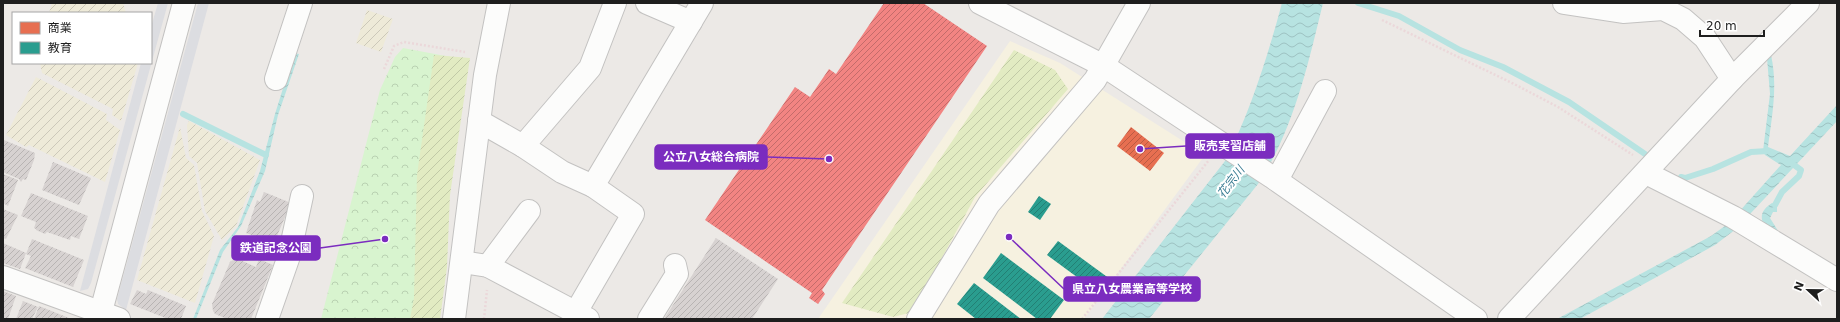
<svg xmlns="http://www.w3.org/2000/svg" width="1840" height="322" font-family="'DejaVu Sans','Noto Sans JP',sans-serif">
  <defs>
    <pattern id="farmland-furrows" width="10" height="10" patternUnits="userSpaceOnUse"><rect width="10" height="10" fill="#eeead8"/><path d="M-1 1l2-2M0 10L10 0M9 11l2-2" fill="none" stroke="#ccc8b9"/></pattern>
    <pattern id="park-crowns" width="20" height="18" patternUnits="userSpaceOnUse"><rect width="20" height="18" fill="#d8f4cf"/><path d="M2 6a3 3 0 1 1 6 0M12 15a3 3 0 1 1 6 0" fill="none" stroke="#b9d1b1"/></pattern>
    <pattern id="garden-furrows" width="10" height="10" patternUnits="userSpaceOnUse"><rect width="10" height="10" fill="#e2ebc2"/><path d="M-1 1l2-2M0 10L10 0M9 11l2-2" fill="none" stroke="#c1c9a6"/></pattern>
    <pattern id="water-waves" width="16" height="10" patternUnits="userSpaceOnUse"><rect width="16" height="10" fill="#b7e3e1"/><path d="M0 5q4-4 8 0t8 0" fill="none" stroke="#9dc2c1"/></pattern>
    <pattern id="shops-hatch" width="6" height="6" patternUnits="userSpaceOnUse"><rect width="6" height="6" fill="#e76f51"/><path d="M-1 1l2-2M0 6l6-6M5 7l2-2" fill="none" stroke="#bb5b43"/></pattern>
    <pattern id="schools-hatch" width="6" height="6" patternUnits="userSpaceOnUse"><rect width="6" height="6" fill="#2a9d8f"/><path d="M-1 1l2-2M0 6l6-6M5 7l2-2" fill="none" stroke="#237f74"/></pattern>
    <pattern id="health-hatch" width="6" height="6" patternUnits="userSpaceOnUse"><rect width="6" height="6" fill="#f28482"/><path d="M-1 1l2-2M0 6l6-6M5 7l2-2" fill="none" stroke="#c36b6a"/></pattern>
    <pattern id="building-hatch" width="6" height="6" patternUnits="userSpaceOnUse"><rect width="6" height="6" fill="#d7d2d1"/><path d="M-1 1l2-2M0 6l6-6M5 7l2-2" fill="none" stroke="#b8b4b3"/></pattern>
  </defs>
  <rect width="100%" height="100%" fill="#ece9e6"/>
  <path fill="#f6f1e0" d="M1010,41L1060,63L1205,155L1084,319H818Z"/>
  <g fill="url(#farmland-furrows)">
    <path d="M52,3H123L126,13H49Z"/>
    <path d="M367,10L393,19L381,52L356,43Z"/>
    <path d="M40,63H138L121,121L112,115L113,109L42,73Z"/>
    <path d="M36,77L107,114L106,120L120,130L105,182L29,145L26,147L6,135Z"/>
    <path d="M189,121L260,160L236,226L222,240L205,211L197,163L189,156L187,125Z"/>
    <path d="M180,127L186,158L194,165L202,211L214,236L195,303L137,280Z"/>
  </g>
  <path fill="url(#park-crowns)" d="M403,48L451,57L433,183L421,319H321L380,90L395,57Z"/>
  <g fill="url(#garden-furrows)">
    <path d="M1014,50L1055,70L1068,89L975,197L926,287L909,313L893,317L842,303Z"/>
    <path d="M434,55L470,58L450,195L447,267L440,319H410L414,298L417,175Z"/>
  </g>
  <g fill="#dcdde1">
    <path d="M158,3H168L91,283L88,289L80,291L141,63H151V27Z"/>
    <path d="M198,3H209L126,310L118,304L117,299Z"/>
  </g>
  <g fill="url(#water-waves)">
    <path d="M1282,3H1323C1308,65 1293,131 1258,184L1149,319H1102L1225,161C1250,113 1268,55 1282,3Z"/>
    <path d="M294,53L299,54L278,115L265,171L241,226L223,252L196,319H193L220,250L238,227L260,171L275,114Z"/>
    <path d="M1771,55C1778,86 1772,116 1768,147L1790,156L1837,105V121L1736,229L1715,245L1580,319H1557L1711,236L1729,223L1781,165L1765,155L1763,151L1770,94L1767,58Z"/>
    <path d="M1772,203L1777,205V212H1773L1770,218L1780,234L1765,228C1760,217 1760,211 1772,203Z"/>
  </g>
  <path fill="url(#shops-hatch)" d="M1131,127L1164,153L1150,171L1117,146Z"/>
  <g fill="url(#schools-hatch)">
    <path d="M1039,196L1051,204L1040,220L1028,212Z"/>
    <path d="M1058,241L1110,279L1100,294L1047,255Z"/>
    <path d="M1001,253L1064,300L1050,319H1037L983,278Z"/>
    <path d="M974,283L1021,319H976L957,304Z"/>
  </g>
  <path fill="url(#health-hatch)" d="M884,3H923L987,46L822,290L825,294L818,304L809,298L812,293L705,220L795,87L810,97L829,69L836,74Z"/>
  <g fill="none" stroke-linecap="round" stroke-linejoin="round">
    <g stroke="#b7e3e1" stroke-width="6">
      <path d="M1358,3L1399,16L1460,50L1503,67L1569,102L1645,154"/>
      <path d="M183,114L266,155"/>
      <path d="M1681,177L1685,178L1713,169L1751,152L1768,151"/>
      <path d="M1775,205L1782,192L1799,176L1801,170L1790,162"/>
    </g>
  </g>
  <g fill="url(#building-hatch)">
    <path d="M4,140L35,153L34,160L26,180L23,179L21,182L19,179L3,172Z"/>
    <path d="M53,162L91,178L79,205L42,190Z"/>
    <path d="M3,174L18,180L8,206L3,203Z"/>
    <path d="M264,192L291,203L274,243L246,233L257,200L260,202Z"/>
    <path d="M31,193L88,216L79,239L71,236L70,240L47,232L45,234L36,230V229L34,228L36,222L21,216Z"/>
    <path d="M3,209L18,215L6,239L3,238Z"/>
    <path d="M716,238L778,279L752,319H664Z"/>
    <path d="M32,239L84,260L73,287L25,268L31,256L26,254Z"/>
    <path d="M3,243L26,253L20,269L3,263Z"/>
    <path d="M259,259L273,265L251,319H227L215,314L213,311L212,304L230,262L233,260H240L256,267Z"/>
    <path d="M137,290L146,294L148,290L186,306L181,319H168L130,304Z"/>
    <path d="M3,291L16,296L8,319H3Z"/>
    <path d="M23,301L38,307L32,319H16Z"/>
    <path d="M39,306L69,318V319H34Z"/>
  </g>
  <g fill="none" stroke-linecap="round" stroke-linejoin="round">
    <g stroke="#c3c2c1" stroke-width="24">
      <g id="minor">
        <path d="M647,3L691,22"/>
        <path d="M980,3L1104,66L1272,177L1476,319"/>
        <path d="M1564,3L1623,12L1663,9L1683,19L1705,38L1732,79"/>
        <path d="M276,79L301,3"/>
        <path d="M479,121L523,146L590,68L615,3"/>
        <path d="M523,146L562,172L593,186"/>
        <path d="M1646,173L1733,217L1837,280"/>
        <path d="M1277,180L1325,91"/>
        <path d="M462,262L488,266L588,319"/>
        <path d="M488,266L529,211"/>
        <path d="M3,277L119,319"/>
        <path d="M576,312L633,214L593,186L702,3"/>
        <path d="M99,319L184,3"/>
        <path d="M267,319L289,256L302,196"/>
        <path d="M454,319L485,75L499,3"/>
        <path d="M649,319L677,274L675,265"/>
        <path d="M918,319L989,204L1095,80L1139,3"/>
        <path d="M1509,319L1732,79L1808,3"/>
      </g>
    </g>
    <g stroke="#ebd8da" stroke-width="2.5" stroke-dasharray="2 2" stroke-linecap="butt">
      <path d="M1382,20L1516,85L1558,107L1633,155"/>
      <path d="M384,69L394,46L404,42L465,52"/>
      <path d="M484,319L487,290"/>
      <path d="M1082,319L1209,160"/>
    </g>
    <use href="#minor" stroke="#fcfcfb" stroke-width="22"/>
  </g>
  <g text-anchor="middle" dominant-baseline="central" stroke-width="4" stroke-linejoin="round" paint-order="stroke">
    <g font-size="12" font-style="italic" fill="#3a7c93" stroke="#fff">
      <text transform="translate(1231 182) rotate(-53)">花宗川</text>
    </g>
  </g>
  <path fill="none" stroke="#7b2cbf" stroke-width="1.5" d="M1140 149L1186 146M829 159L767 157M385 239L320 248M1009 237L1064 289"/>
  <g fill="#7b2cbf" stroke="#fff" stroke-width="1.5">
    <circle cx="1140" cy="149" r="4"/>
    <circle cx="829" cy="159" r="4"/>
    <circle cx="385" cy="239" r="4"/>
    <circle cx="1009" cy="237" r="4"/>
  </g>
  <g fill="#7b2cbf" stroke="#7b2cbf" stroke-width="1.5">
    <rect x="1186" y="134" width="88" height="24" rx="4"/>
    <rect x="655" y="145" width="112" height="24" rx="4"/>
    <rect x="232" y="236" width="88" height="24" rx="4"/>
    <rect x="1064" y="277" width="136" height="24" rx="4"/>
  </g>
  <g font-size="12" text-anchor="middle" font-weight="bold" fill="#fff">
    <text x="1230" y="150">販売実習店舗</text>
    <text x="711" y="161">公立八女総合病院</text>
    <text x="276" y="252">鉄道記念公園</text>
    <text x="1132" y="293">県立八女農業高等学校</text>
  </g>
  <rect width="1840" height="322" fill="none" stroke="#1e1e1e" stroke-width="8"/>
  <rect x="12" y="12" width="140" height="52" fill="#ffffff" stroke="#a5a5a5"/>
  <rect x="20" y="22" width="20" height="12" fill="#e76f51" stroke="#a5a5a5"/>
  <text x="48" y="32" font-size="12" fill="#1e1e1e">商業</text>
  <rect x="20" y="42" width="20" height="12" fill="#2a9d8f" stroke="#a5a5a5"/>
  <text x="48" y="52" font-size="12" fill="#1e1e1e">教育</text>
  <g transform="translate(1808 290) rotate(292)" stroke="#ffffff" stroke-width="3" paint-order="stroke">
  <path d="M0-3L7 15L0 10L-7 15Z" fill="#1e1e1e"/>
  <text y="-6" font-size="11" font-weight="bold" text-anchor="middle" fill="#1e1e1e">N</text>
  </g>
  <path d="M1700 30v6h64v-6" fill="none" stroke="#1e1e1e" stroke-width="2"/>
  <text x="1706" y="30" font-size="12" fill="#1e1e1e" stroke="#ffffff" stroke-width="3" paint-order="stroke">20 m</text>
</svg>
